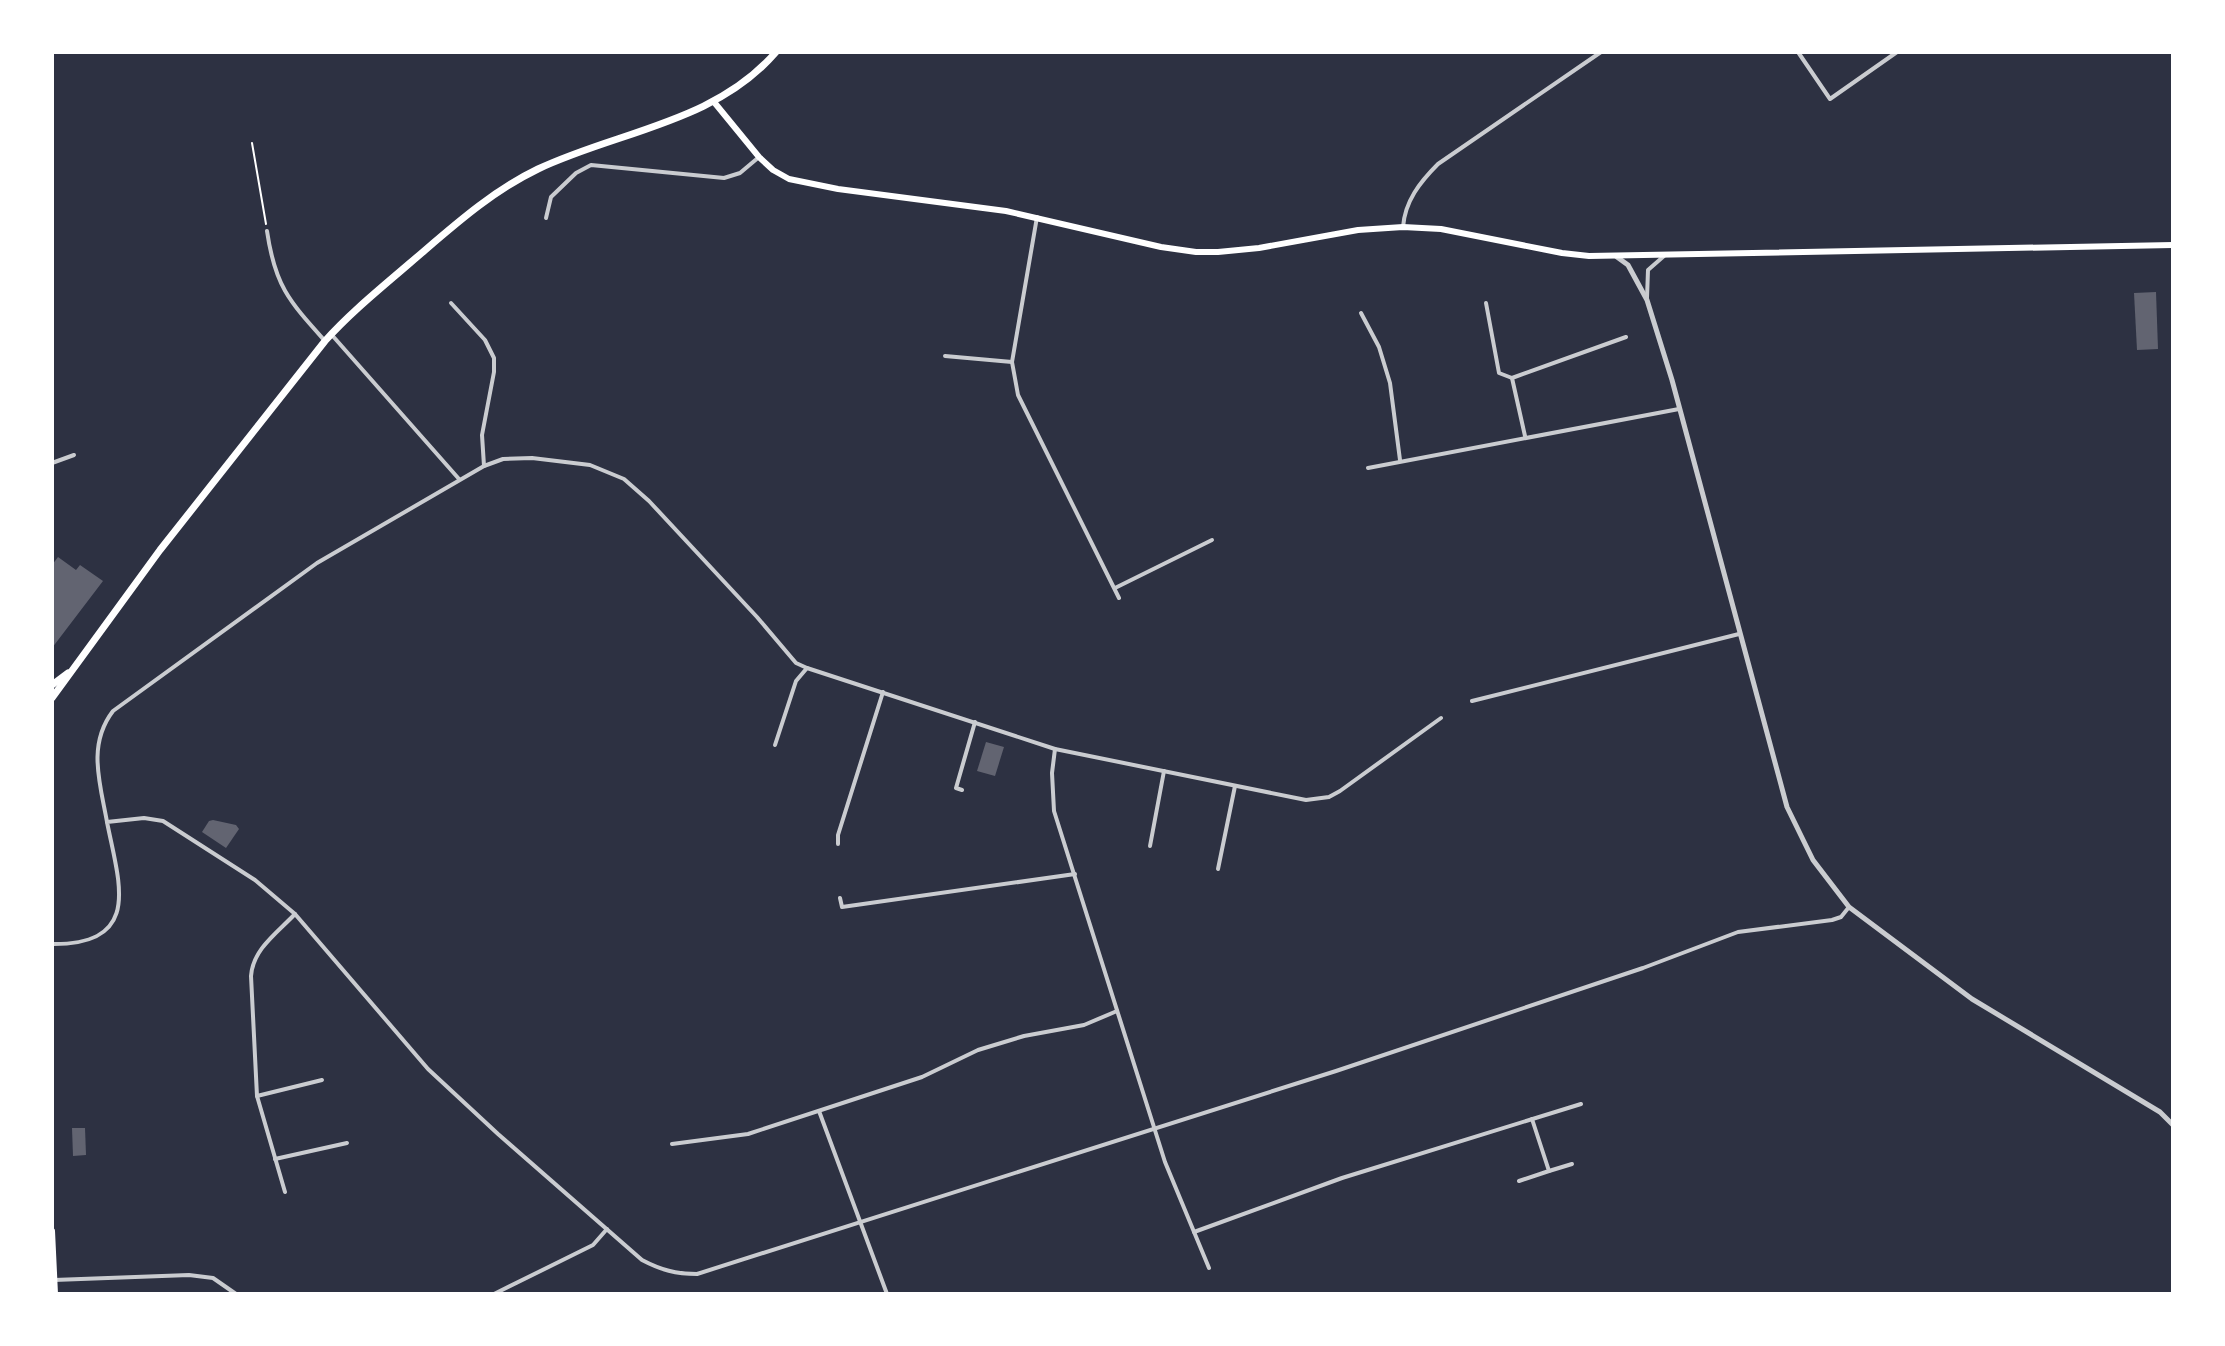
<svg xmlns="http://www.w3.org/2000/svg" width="2225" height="1346" font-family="'Asap Condensed',sans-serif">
  <rect width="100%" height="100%" fill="#2d3142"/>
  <g fill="#626471">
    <path d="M2156,292L2158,349L2137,350L2134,293Z"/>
    <path d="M58,557L76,570L80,565L103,581L52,648V565Z"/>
    <path d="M986,742L1004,747L995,776L977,771Z"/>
    <path d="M213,820L236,825L239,829L226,848L202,832L209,821Z"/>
    <path d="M72,1128H85L86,1155L73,1156Z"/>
  </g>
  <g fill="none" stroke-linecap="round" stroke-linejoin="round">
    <path stroke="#fff" stroke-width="2" d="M252,143L266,224"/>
    <g stroke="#caccd0" stroke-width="4">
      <path d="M1798,52L1830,99L1897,52"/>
      <path d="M1037,217L1012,362L1018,395L1119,598"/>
      <path d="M546,218L551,197L576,173L591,165L724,178L740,173L759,157"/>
      <path d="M1403,227C1405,201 1420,182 1438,164L1601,52"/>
      <path d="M267,231C275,286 289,301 325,341"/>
      <path d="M1647,298L1648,270L1664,256"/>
      <path d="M451,303L485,340L494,358V372L482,435L484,466"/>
      <path d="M1486,303L1499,373L1512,378"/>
      <path d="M1361,313L1379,347L1390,383L1400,460"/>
      <path d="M331,334L459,479"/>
      <path d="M945,356L1012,362"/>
      <path d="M1525,436L1512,378L1626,337"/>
      <path d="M52,463L74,455"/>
      <path d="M1368,468L1679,409"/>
      <path d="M1115,588L1212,540"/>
      <path d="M1472,701L1739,634"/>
      <path d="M775,745L796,681L807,668"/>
      <path d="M1055,749L1052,773L1054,811L1165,1162L1209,1268"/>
      <path d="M962,790L956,788L975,722"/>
      <path d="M107,822C100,783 87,745 113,711L317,563L484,466L503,459L532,458L590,465L624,479L649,501L757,617L796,663L807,668L1055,749L1306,800L1329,797L1340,791L1441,718"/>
      <path d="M838,844V835L883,692"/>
      <path d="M1150,846L1164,771"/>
      <path d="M1218,869L1235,786"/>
      <path d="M840,898L842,907L1075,874"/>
      <path d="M52,944C143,945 119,883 107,822L144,818L163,821L255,880L295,914L428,1069L498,1134L642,1260C661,1270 676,1274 697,1274L1336,1071L1643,968L1738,932L1832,920L1841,917L1849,907"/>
      <path d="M257,1096L322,1080"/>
      <path d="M819,1111L887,1294"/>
      <path d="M672,1144L748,1134L922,1077L978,1050L1024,1036L1084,1025L1117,1011"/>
      <path d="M275,1159L347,1143"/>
      <path d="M1549,1171L1572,1164"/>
      <path d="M1519,1181L1549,1171L1532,1119"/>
      <path d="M285,1192L257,1096L251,976C253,949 277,933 295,914"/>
      <path d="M1194,1232L1342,1178L1581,1104"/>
      <path d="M54,1280L189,1275L213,1278L236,1294"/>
      <path d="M494,1294L593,1245L607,1229"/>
    </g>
    <path stroke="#caccd0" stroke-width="5" d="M1617,257L1628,265L1647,300L1672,380L1787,807L1813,860L1849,907L1972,999L2160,1112L2173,1125"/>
    <g stroke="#fff" stroke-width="6">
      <path d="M714,102L759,157L773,170L789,179L838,189L1006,211L1161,247L1196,252H1218L1259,248L1358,230L1403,227L1441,229L1562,253L1589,256L2173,245"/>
      <path d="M52,1231L55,1294"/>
    </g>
    <g stroke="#fff" stroke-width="7">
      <path d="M52,685L68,673"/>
      <path d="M52,698L160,550L325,341C350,313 381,288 410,263C450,229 490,192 538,169C618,131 715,123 776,52"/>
    </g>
  </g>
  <rect width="2225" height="1346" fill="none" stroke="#ffffff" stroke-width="108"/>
</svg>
